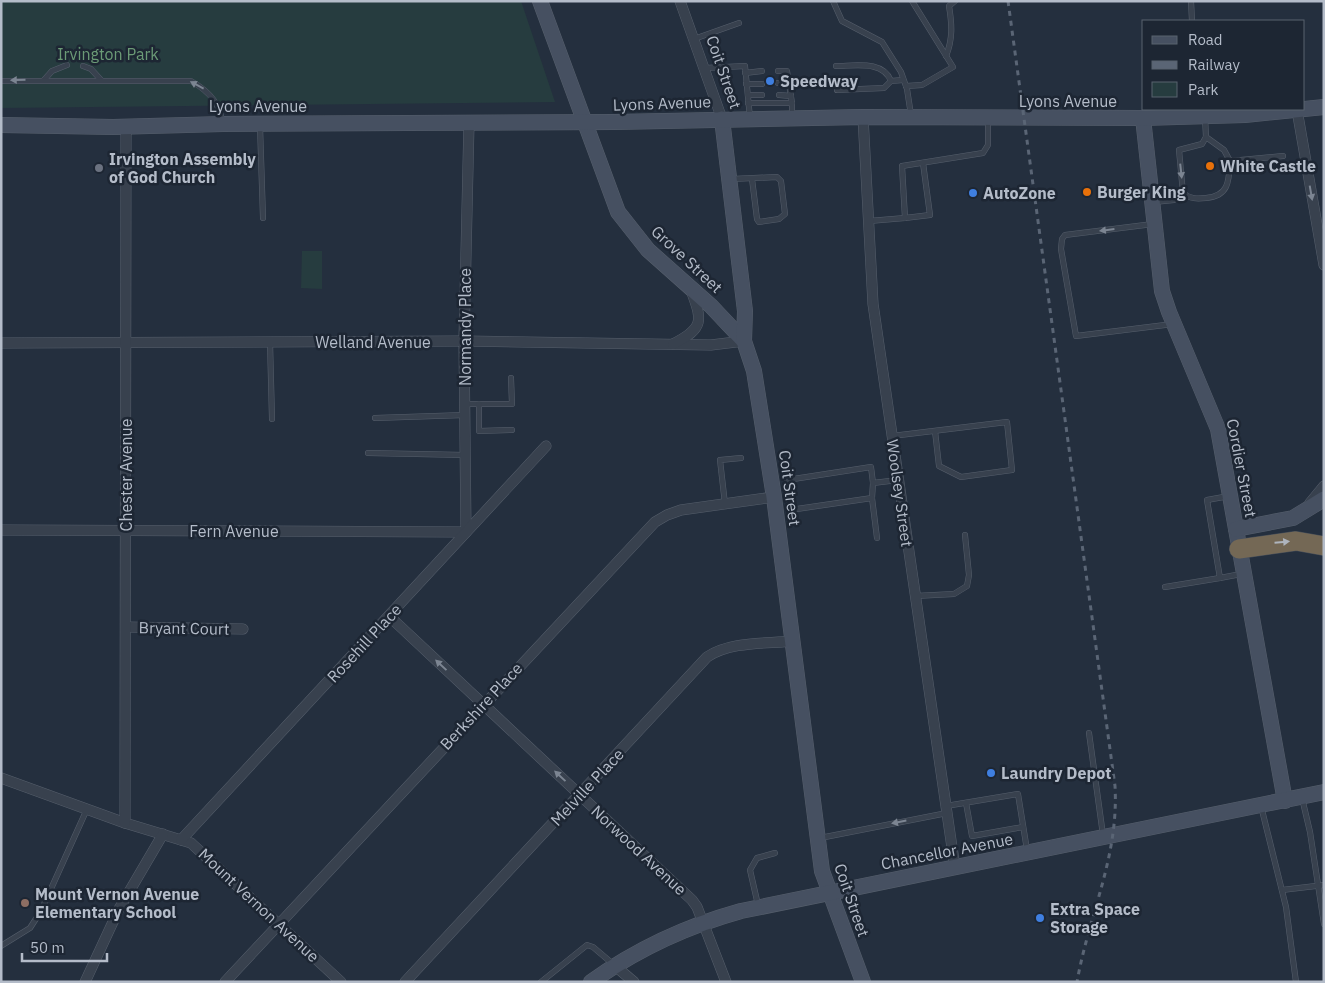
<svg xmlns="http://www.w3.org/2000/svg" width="1325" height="983" font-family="'IBM Plex Sans',sans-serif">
  <rect width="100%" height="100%" fill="#242f3e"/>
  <g fill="#263c3f">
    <path d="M1,1H521L555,102L1,108Z"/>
    <path d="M302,251H322V289L301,288Z"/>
  </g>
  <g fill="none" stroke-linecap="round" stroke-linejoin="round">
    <g stroke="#565f6c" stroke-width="6">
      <g id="lane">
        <path d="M833,1L842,21L882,42L901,72L907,89L911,115"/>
        <path d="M1191,1L1192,21"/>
        <path d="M694,39L739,23"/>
        <path d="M946,56C953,39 952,24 949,6L955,1"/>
        <path d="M83,66L91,69L101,80"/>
        <path d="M836,66C855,66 883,60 891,81L903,80"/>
        <path d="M705,68L745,66L750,118"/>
        <path d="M778,71H787L792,103"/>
        <path d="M745,73L762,71"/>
        <path d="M44,80L52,71L67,65"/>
        <path d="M1,81H191C207,90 221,104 222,123"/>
        <path d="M778,83H789"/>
        <path d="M746,84H762"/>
        <path d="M906,86L922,85L953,67L912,1"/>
        <path d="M837,90L884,88L891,81"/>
        <path d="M748,95H762"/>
        <path d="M779,95L791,96"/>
        <path d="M748,103H792V116"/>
        <path d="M1205,117L1206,137L1202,144L1179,150L1183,193C1190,199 1197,199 1206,198C1229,196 1229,181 1230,161"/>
        <path d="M260,126L263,218"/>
        <path d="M1206,137L1224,150L1230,161L1283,156"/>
        <path d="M732,179L777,177L781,181L785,214L779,219L759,222L757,219L752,179"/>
        <path d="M1154,202L1174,200L1183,193"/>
        <path d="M905,218L930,215L923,163"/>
        <path d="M869,221L905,218L902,166L983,153L988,145V119"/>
        <path d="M1153,224L1065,235L1062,239L1061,249L1076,336L1173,324"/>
        <path d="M270,342L272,419"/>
        <path d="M465,404H512L511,378"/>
        <path d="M479,404V431L512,430"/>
        <path d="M375,418L465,415"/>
        <path d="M892,436L1007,422L1012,470L961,477L939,466L935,431"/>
        <path d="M368,453L465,455"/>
        <path d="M871,467L873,483L872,498L790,510L787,480Z"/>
        <path d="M873,483L898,480"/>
        <path d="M1229,496L1207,500L1220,578L1241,574"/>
        <path d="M872,498L877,538"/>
        <path d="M725,504L720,460L741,458"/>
        <path d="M1165,587L1220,578"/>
        <path d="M915,596L954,594L967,586L969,575L965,535"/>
        <path d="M1089,733L1103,835"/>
        <path d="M1302,798L1310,832L1324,924"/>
        <path d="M966,803L972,836L1023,827"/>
        <path d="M946,806L1018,794L1027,850"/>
        <path d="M1261,806L1286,907L1296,982"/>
        <path d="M820,838L947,813"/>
        <path d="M1282,890L1324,885"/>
        <path d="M758,905L750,870L757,858L775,853"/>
        <path d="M1,946L30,928L41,911L87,809"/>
        <path d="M541,982L587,945L593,947L613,964"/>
      </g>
    </g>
    <g stroke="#565f6c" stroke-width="11">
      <g id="street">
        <path d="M680,1L722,119"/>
        <path d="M1297,110L1324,265"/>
        <path d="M863,117L873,304L955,868"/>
        <path d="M1,343L464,341L711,345L744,341"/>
        <path d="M673,344C705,328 702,320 691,290"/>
        <path d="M1310,503L1324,486"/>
        <path d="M1,530L466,532L464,341L469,123"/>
        <path d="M389,616L692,900L697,907L726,982"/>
        <path d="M126,627L243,629"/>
        <path d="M1,778L125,823L191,843L341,982"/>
        <path d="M125,823L126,126"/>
        <path d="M181,840L546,446"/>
        <path d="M614,965L634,982"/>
        <path d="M85,982L119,909L163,834"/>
        <path d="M225,982L655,522L667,515L681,510L774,497"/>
        <path d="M405,982L707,657C731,641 766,644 793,641"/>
      </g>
    </g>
    <g stroke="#565f6c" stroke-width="16">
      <g id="secondary">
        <path d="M540,1L618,212L648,250L711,306L744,341"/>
        <path d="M1143,118L1162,291L1169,312L1218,429L1285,801"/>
        <path d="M722,119L745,311L744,341L754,371L774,497L822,871L863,982"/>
        <path d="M1,125L113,127L223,124L615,122L863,117L1143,118L1245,115L1324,107"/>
        <path d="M1236,529L1293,518L1324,499"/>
        <path d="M591,982C637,949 687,926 741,911L1324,792"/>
      </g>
    </g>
    <g stroke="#434c59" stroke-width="20">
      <path id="highway" d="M1239,549L1296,541L1324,546"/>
    </g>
    <use href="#lane" stroke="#38414e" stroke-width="5"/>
    <use href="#street" stroke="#38414e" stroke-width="10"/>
    <use href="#secondary" stroke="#465061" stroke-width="15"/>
    <use href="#highway" stroke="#746855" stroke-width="19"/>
    <path stroke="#5a6575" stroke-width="3" stroke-dasharray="5 5" stroke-linecap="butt" d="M1008,1L1115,786C1119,857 1089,914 1077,982"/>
  </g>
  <defs><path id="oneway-solid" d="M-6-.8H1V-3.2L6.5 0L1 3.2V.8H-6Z" transform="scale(1.25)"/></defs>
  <g fill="#7c8592">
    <use href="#oneway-solid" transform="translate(18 80) rotate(179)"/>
    <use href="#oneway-solid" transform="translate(197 85) rotate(-152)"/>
    <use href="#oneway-solid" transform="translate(1181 171) rotate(84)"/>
    <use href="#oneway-solid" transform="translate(1311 193) rotate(80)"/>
    <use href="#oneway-solid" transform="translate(1107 230) rotate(173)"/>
    <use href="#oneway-solid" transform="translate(441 665) rotate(-137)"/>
    <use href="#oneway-solid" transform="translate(560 776) rotate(-137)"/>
    <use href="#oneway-solid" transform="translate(899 822) rotate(169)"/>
  </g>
  <use fill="#aeb4bd" href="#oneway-solid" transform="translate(1282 542) rotate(-5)"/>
  <g fill="#3f7fe0" stroke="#1d2633" stroke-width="2">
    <circle cx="770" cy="81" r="5"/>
    <circle cx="973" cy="193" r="5"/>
    <circle cx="991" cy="773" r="5"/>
    <circle cx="1040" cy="918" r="5"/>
  </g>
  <g fill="#e8710a" stroke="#1d2633" stroke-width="2">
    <circle cx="1210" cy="166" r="5"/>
    <circle cx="1087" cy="192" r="5"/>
  </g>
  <circle fill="#6b7280" stroke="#1d2633" stroke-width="2" cx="99" cy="168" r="5"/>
  <circle fill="#8d6e63" stroke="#1d2633" stroke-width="2" cx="25" cy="903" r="5"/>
  <g text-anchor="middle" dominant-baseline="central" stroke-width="5" stroke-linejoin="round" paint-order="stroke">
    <g font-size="16" fill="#6b9a76" stroke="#1d2633">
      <text x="108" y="54">Irvington Park</text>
    </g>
    <g font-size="16" fill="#b4bcc9" stroke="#1d2633">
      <text transform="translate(724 72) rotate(71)">Coit Street</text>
      <text x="1068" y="101">Lyons Avenue</text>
      <text transform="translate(662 103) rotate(-2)">Lyons Avenue</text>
      <text x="258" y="106">Lyons Avenue</text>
      <text transform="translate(687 259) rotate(43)">Grove Street</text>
      <text transform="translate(465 327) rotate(-90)">Normandy Place</text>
      <text x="373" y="342">Welland Avenue</text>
      <text transform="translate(1242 468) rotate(79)">Cordier Street</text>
      <text transform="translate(126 475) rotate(-90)">Chester Avenue</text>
      <text transform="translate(790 488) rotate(82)">Coit Street</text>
      <text transform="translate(900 493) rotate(82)">Woolsey Street</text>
      <text x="234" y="531">Fern Avenue</text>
      <text transform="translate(184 628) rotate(1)">Bryant Court</text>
      <text transform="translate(364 643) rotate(-47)">Rosehill Place</text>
      <text transform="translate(481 706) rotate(-47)">Berkshire Place</text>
      <text transform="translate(587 787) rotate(-47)">Melville Place</text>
      <text transform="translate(639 850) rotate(43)">Norwood Avenue</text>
      <text transform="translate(947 851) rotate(-11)">Chancellor Avenue</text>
      <text transform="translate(852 900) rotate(71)">Coit Street</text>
      <text transform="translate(259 905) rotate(43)">Mount Vernon Avenue</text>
    </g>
    <g font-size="16" font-weight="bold" fill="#b4bcc9" stroke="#1d2633" text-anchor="start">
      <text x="780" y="81">Speedway</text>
      <text x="109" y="159">Irvington Assembly<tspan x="109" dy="18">of God Church</tspan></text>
      <text x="1220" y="166">White Castle</text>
      <text x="1097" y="192">Burger King</text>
      <text x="983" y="193">AutoZone</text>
      <text x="1001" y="773">Laundry Depot</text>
      <text x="35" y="894">Mount Vernon Avenue<tspan x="35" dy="18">Elementary School</tspan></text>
      <text x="1050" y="909">Extra Space<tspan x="1050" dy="18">Storage</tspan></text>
    </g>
  </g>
  <rect width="1325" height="983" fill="none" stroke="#b4bcc9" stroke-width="5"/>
  <rect x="1142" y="20" width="162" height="90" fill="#1d2633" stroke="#59626f"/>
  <rect x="1152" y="36" width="25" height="8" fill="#465061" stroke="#59626f"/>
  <text x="1188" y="45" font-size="15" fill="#b4bcc9">Road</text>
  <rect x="1152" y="61" width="25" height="8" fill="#5a6575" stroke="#59626f"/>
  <text x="1188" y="70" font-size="15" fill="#b4bcc9">Railway</text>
  <rect x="1152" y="82" width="25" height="15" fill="#263c3f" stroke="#59626f"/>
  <text x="1188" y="95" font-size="15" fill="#b4bcc9">Park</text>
  <path d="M22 953v8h85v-8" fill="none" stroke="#b4bcc9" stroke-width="2.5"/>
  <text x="30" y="953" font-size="15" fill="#b4bcc9" stroke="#1d2633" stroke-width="4" paint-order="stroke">50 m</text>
</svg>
